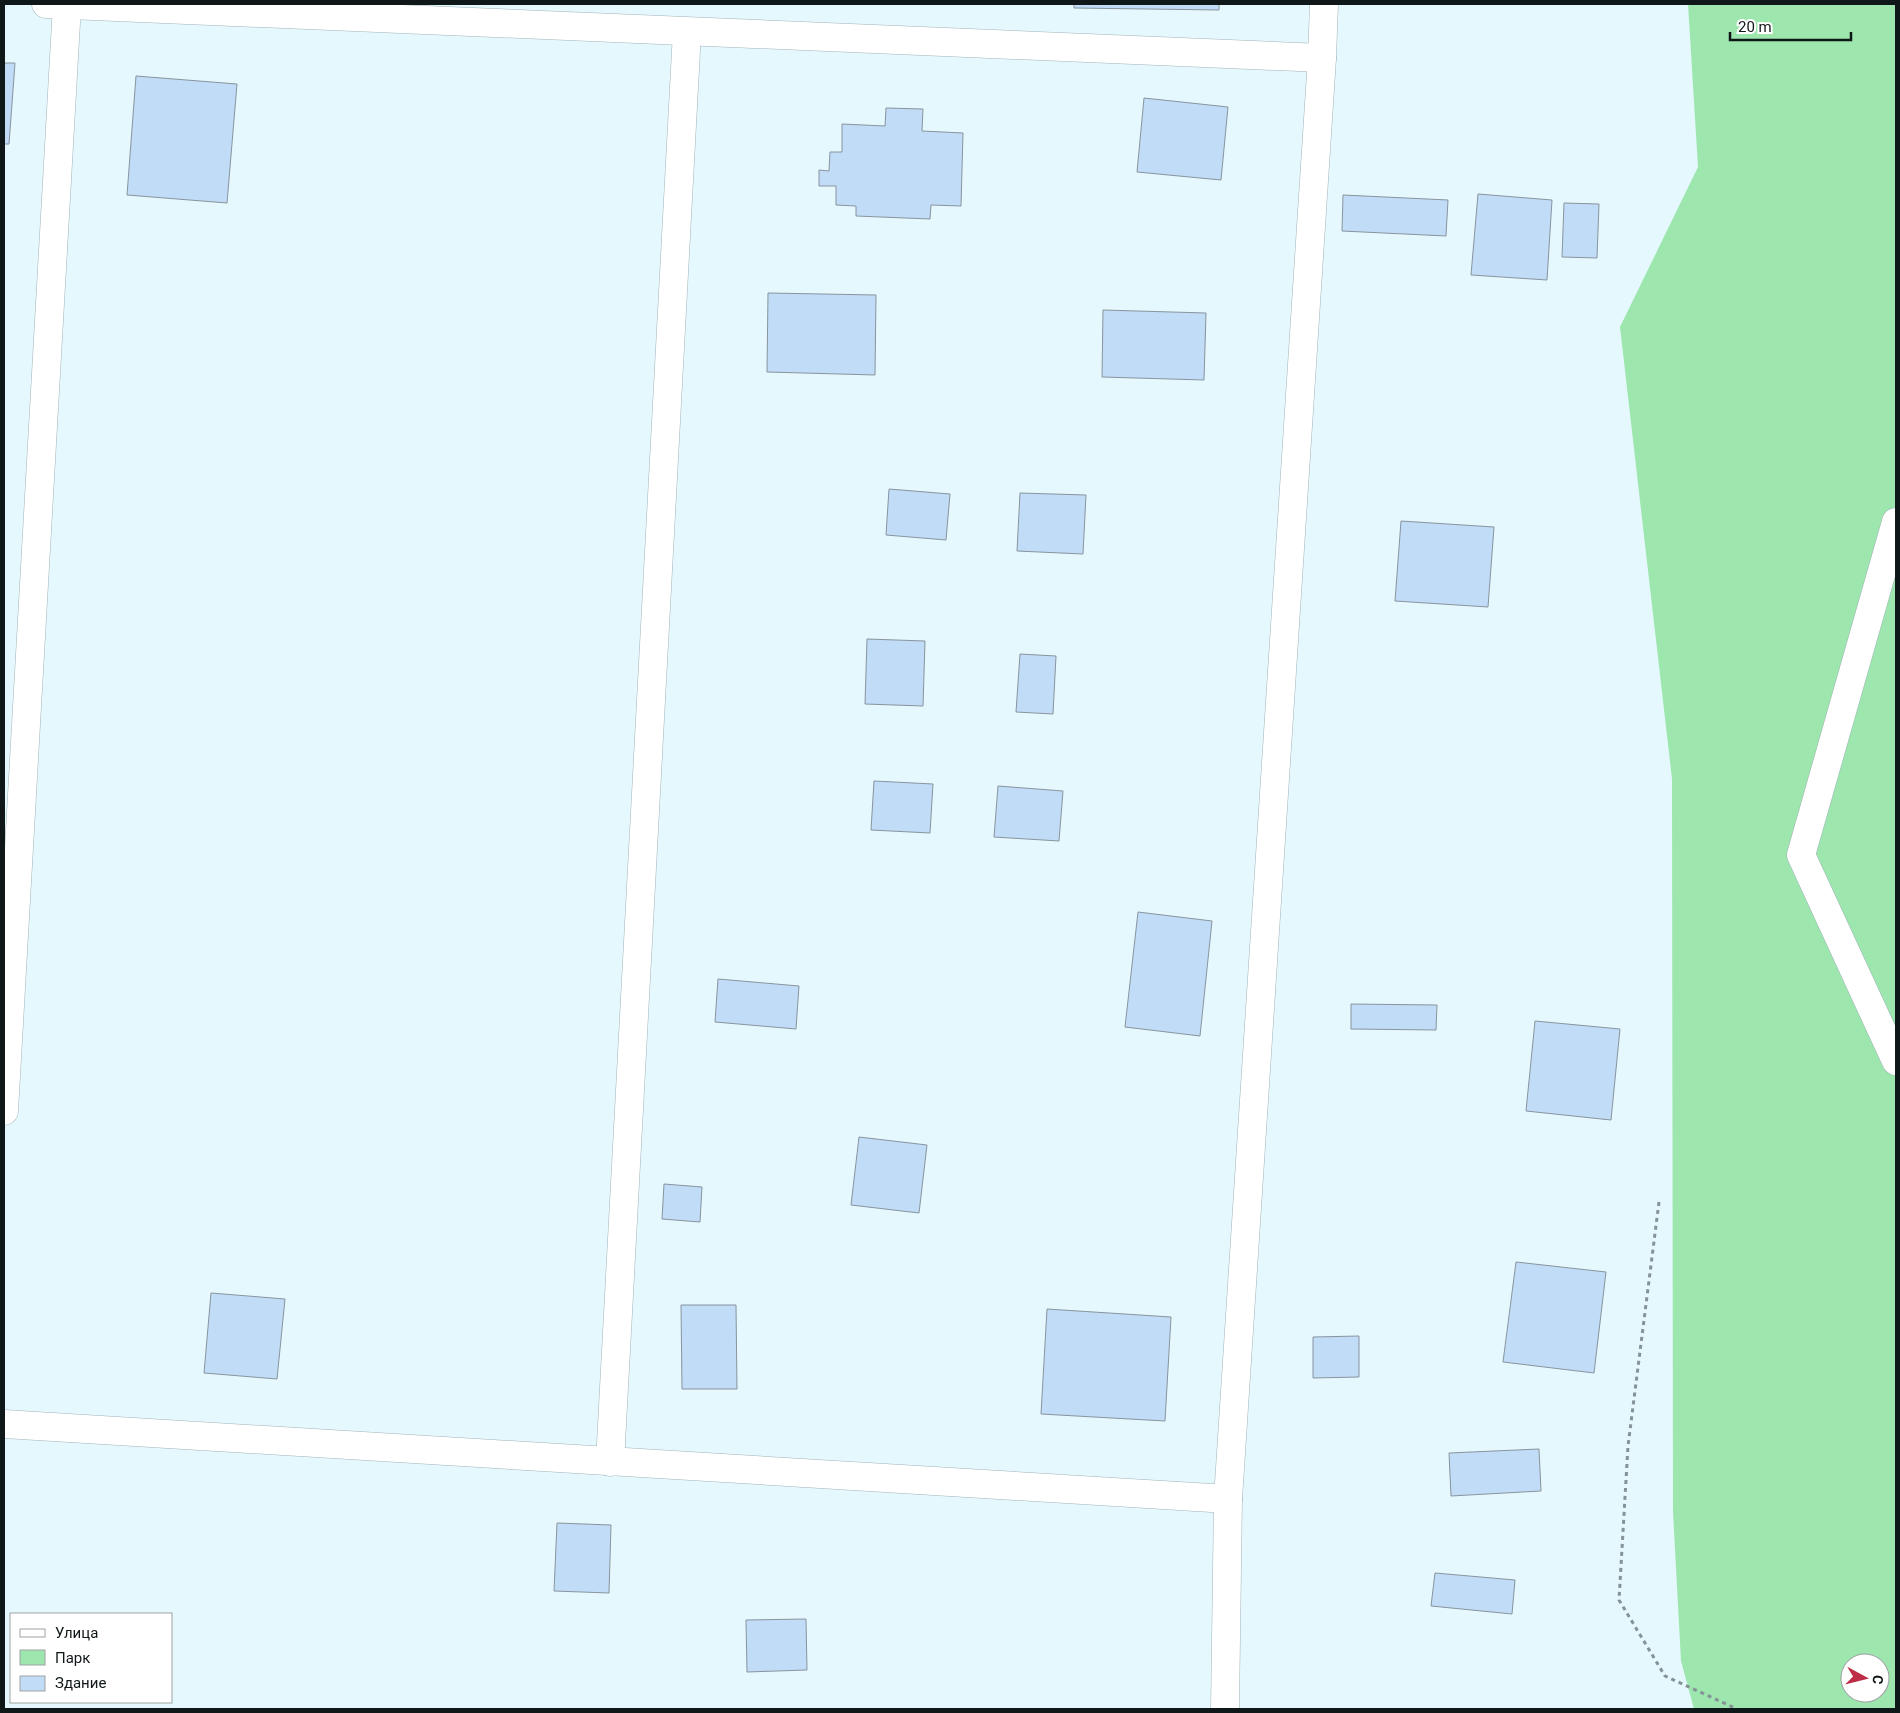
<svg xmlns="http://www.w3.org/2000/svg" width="1900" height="1713" font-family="Roboto,sans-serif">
  <rect width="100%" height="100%" fill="#e5f8fd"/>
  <path fill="#9de6ae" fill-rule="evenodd" d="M1688,4H1896V1709H1694L1681,1661L1673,1512L1672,779L1620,327L1698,167ZM1850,1663H1880V1693H1850Z"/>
  <g fill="#c0dcf6" stroke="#89949f">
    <path d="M1074,4H1219V10L1074,8Z"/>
    <path d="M4,63H15L9,144H4Z"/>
    <path d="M136,76L237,84L227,203L127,195Z"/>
    <path d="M1144,98L1228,107L1221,180L1137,172Z"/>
    <path d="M886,108L923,109L922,131L963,133L961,206L931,205L930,219L856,216V206L836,205V186H819V170L829,171L830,152H842V124L885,126Z"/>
    <path d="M1478,194L1552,200L1547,280L1471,275Z"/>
    <path d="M1343,195L1448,200L1446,236L1342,231Z"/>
    <path d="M1564,203L1599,204L1597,258L1562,257Z"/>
    <path d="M768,293L876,295L875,375L767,372Z"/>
    <path d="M1103,310L1206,313L1204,380L1102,377Z"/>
    <path d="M889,489L950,494L946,540L886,535Z"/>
    <path d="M1020,493L1086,495L1083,554L1017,551Z"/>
    <path d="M1401,521L1494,527L1488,607L1395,601Z"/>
    <path d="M867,639L925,641L923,706L865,704Z"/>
    <path d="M1020,654L1056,656L1053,714L1016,712Z"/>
    <path d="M874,781L933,784L930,833L871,830Z"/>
    <path d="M998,786L1063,791L1059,841L994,837Z"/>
    <path d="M1138,912L1212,921L1200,1036L1125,1027Z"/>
    <path d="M718,979L799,986L796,1029L715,1022Z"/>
    <path d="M1351,1004L1437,1005L1436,1030L1351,1029Z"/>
    <path d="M1535,1021L1620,1029L1611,1120L1526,1111Z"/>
    <path d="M859,1137L927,1145L919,1213L851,1205Z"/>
    <path d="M664,1184L702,1187L700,1222L662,1219Z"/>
    <path d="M1516,1262L1606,1272L1594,1373L1503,1362Z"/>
    <path d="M211,1293L285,1299L277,1379L204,1373Z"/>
    <path d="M681,1305H736L737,1389H682Z"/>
    <path d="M1047,1309L1171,1317L1165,1421L1041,1414Z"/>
    <path d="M1359,1336V1377L1313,1378V1337Z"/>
    <path d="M1539,1449L1541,1491L1451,1496L1449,1453Z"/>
    <path d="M557,1523L611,1525L609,1593L554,1591Z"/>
    <path d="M1435,1573L1515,1580L1512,1614L1431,1606Z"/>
    <path d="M806,1619L807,1670L747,1672L746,1620Z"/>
  </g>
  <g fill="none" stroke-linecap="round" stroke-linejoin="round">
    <g stroke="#a2b4b8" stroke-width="29">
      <g id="minor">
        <path d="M46,4L1322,58"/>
        <path d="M1896,522L1801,855L1896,1061"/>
        <path d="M4,1111L67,5"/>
        <path d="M4,1424L1228,1499"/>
        <path d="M610,1462L687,32"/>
        <path d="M1225,1709L1228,1499L1322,58L1324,4"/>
      </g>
    </g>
    <path stroke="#859396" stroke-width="3" stroke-dasharray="4 4" stroke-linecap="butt" d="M1659,1202L1628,1446L1619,1600L1665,1676L1737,1709"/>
    <use href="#minor" stroke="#fff" stroke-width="28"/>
  </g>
  <rect width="1900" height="1713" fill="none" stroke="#101718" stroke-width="10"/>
  <rect x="10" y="1613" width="162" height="90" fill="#ffffff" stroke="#9fa2a3"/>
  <rect x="20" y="1629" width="25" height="8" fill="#ffffff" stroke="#9fa2a3"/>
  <text x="55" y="1638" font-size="15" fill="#101718">Улица</text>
  <rect x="20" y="1650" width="25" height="15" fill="#9de6ae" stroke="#9fa2a3"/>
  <text x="55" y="1663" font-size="15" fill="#101718">Парк</text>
  <rect x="20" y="1676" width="25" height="15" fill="#c0dcf6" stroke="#9fa2a3"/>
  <text x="55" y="1688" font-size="15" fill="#101718">Здание</text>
  <g transform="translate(1865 1678) rotate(97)"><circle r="24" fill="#ffffff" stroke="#9fa2a3"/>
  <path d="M0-4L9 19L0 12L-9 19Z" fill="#be2d47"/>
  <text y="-8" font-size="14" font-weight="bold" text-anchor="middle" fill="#101718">С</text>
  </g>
  <path d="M1730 32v8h121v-8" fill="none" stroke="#101718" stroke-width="2.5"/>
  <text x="1738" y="32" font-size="15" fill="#101718" stroke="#ffffff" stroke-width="4" paint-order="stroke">20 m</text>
</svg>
